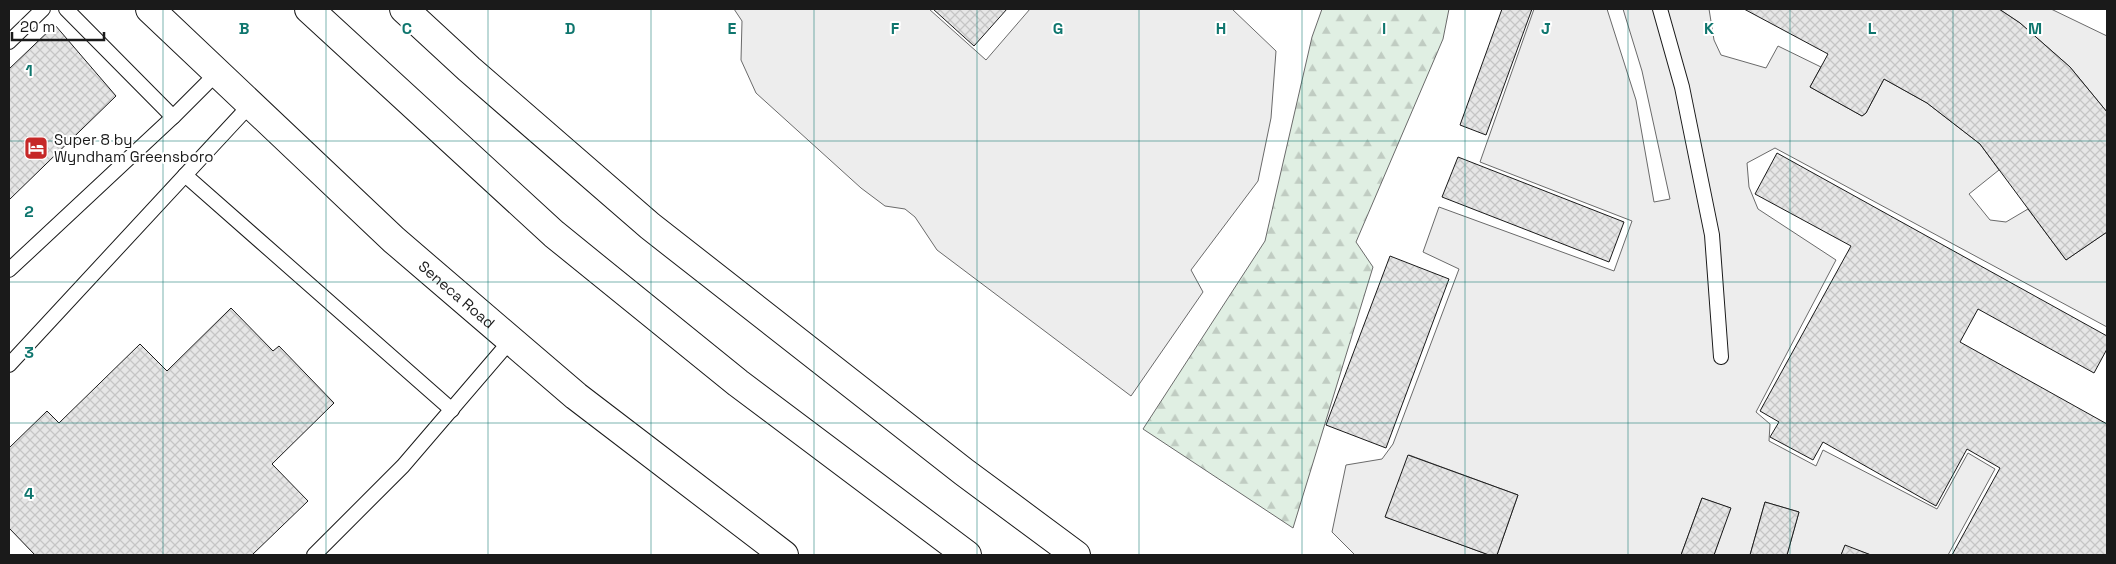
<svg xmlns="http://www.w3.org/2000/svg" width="2116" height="564" font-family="'Space Grotesk',sans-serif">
  <defs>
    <pattern id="forest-firs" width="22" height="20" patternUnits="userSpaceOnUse" patternTransform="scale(1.25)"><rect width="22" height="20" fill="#e0efe3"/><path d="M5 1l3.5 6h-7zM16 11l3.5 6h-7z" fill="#c0ccc2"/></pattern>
    <pattern id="building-cross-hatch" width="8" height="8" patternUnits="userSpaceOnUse" patternTransform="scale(1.25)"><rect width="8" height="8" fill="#e6e6e6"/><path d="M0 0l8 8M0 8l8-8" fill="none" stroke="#c5c5c5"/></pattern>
  </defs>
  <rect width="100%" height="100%" fill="#fff"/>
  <path fill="url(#forest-firs)" stroke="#6a6a6a" d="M1322,9H1449L1443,39L1356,242L1373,267L1293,528L1143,429L1265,241L1312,37Z"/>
  <g fill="#ededed" stroke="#6a6a6a">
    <path d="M734,9H929L986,60L1030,9H1232L1276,51L1271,118L1258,181L1191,270L1203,292L1131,396L937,250L915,217L905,209L885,206L861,188L756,93L741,60L742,21Z"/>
    <path d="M1534,9H1607L1636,100L1654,202L1670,199L1642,71L1623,9H1709L1714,40L1721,55L1766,68L1778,46L1821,67L1810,87L1862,116L1866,113L1884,79L1927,103L1980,144L1999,170L1969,194L1990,220L2006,222L2028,209L2066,260L2107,232V327L1775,148L1747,163L1749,187L1758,209L1836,260L1756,412L1770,424L1769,441L1816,466L1823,450L1937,509L1968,453L1995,469L1948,555H1871L1845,546L1841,555H1787L1799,512L1765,502L1750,555H1714L1730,508L1702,498L1681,555H1497L1518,495L1409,455L1386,517L1489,555H1355L1332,532L1346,465L1382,459L1393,444L1459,269L1423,252L1439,207L1614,271L1632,221L1480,162Z"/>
    <path d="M1999,9H2051L2107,36V112L2070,67L2020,23Z"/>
  </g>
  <g fill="url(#building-cross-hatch)" stroke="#1a1a1a">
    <path d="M933,9H1007L974,46Z"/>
    <path d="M1502,9H1532L1486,135L1460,125Z"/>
    <path d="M1744,9H1999L2020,23L2070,67L2107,112V232L2066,260L1980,144L1927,103L1884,79L1866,113L1862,116L1810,87L1828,54Z"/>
    <path d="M55,25L116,96L9,200V69Z"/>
    <path d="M1777,153L2107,336V349L2094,373L1978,309L1960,342L2107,424V555H1952L2000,468L1967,449L1936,506L1823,442L1813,460L1770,437L1779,422L1760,411L1851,246L1755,194Z"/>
    <path d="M1458,157L1624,222L1609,262L1442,197Z"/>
    <path d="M1390,256L1449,279L1386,448L1326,425Z"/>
    <path d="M231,308L273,351L279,346L334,403L272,464L308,501L252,555H35L9,528V448L47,411L59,423L140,344L167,371Z"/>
    <path d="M1408,455L1518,495L1497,555H1489L1385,517Z"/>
    <path d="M1702,498L1731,508L1714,555H1681Z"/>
    <path d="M1765,502L1799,512L1787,555H1750Z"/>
    <path d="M1845,545L1871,555H1841Z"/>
  </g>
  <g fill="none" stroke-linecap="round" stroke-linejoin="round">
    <g stroke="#1a1a1a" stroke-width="16">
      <g id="service">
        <path d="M66,9L173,117L217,73"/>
        <path d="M1660,9L1682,87L1712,235L1721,357"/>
        <path d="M9,42L43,9"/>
        <path d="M185,175L452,410"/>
        <path d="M9,270L173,117"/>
        <path d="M9,365L251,104"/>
        <path d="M314,555L403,466L511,340"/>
      </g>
    </g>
    <g stroke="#1a1a1a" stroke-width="30">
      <g id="minor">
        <path id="s1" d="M150,9L394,240L576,396L784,555"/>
      </g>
    </g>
    <g stroke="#1a1a1a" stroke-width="30">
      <g id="motorway">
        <path d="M309,9L554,234L738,383L967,555"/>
        <path d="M404,9L469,69L650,226L964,472L1076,555"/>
      </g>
    </g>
    <use href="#service" stroke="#fff" stroke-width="14"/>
    <use href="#minor" stroke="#fff" stroke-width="28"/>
    <use href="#motorway" stroke="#fff" stroke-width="28"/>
  </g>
  <path fill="none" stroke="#0f766e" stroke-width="1" stroke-opacity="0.55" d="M163,9V555M326,9V555M488,9V555M651,9V555M814,9V555M977,9V555M1139,9V555M1302,9V555M1465,9V555M1628,9V555M1790,9V555M1953,9V555M9,141H2107M9,282H2107M9,423H2107"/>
  <defs>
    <g id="hotel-square" transform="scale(1.25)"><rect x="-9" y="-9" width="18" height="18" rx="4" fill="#c62828" stroke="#fff"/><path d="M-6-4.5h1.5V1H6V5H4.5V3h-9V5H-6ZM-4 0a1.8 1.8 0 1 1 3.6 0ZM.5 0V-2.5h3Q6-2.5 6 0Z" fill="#fff"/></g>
  </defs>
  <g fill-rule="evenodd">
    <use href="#hotel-square" x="36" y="148"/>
  </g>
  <g text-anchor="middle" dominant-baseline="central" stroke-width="4" stroke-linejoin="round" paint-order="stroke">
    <g font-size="15" fill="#1a1a1a" stroke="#fff" text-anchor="start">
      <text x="54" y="139">Super 8 by<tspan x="54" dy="17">Wyndham Greensboro</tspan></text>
    </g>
    <g font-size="15" fill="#1a1a1a" stroke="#fff">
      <text stroke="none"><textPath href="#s1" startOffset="419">Seneca Road</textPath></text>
    </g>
  </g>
  <g font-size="16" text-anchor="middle" font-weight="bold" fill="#0f766e" stroke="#fff" stroke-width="4" stroke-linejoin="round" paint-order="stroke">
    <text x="244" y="34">B</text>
    <text x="407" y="34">C</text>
    <text x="570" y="34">D</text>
    <text x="732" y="34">E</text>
    <text x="895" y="34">F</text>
    <text x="1058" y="34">G</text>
    <text x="1221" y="34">H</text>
    <text x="1384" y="34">I</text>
    <text x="1546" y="34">J</text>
    <text x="1709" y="34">K</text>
    <text x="1872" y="34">L</text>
    <text x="2035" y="34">M</text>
    <text x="29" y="76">1</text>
    <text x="29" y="217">2</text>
    <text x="29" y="358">3</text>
    <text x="29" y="499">4</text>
  </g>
  <rect width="2116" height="564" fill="none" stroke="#1a1a1a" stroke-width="20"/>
  <path d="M12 32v8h92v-8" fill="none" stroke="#1a1a1a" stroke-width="2.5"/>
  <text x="20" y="32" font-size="15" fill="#1a1a1a" stroke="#ffffff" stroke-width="4" paint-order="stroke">20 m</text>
</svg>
